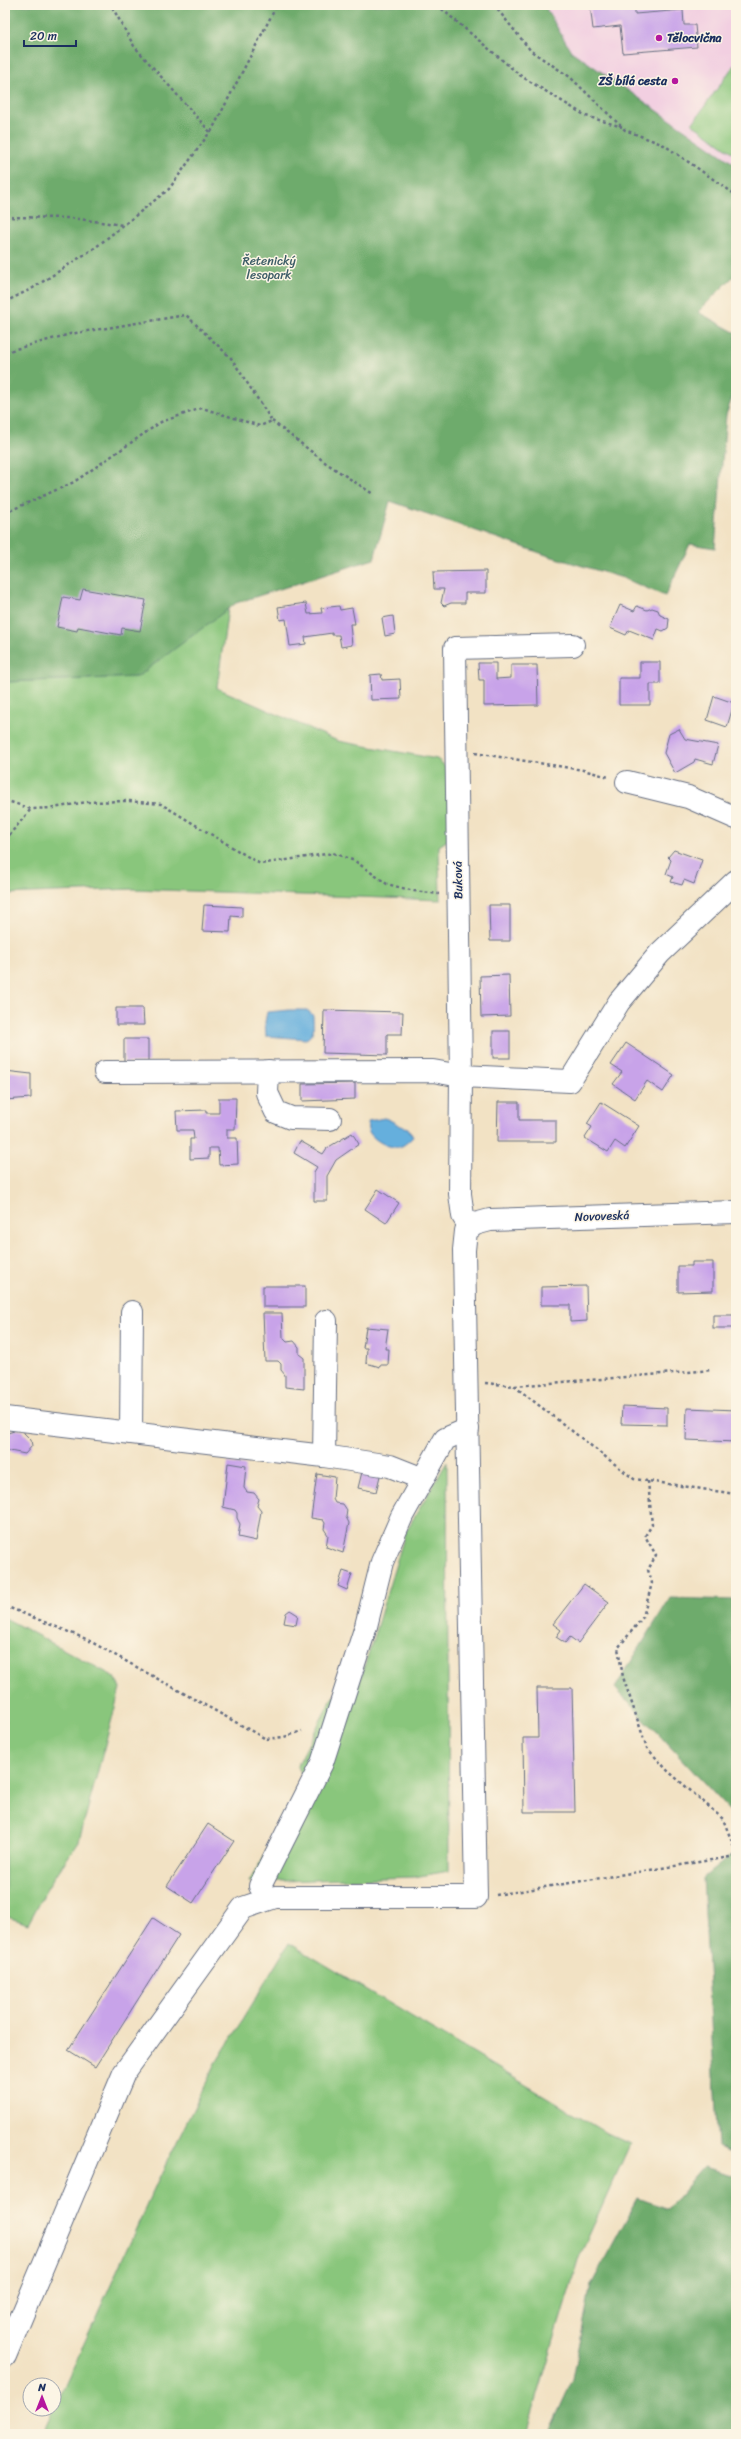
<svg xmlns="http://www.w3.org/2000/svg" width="741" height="2439" font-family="Sriracha,sans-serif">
  <rect width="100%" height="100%" fill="#fcf5e5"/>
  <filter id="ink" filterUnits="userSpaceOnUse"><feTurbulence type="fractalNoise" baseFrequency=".025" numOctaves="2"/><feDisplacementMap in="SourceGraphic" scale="8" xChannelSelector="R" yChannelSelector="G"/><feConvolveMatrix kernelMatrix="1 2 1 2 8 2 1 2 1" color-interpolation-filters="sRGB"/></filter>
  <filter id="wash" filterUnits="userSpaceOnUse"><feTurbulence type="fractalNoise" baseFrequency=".012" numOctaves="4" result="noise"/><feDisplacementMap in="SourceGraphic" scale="16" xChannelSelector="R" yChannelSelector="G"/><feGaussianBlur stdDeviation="0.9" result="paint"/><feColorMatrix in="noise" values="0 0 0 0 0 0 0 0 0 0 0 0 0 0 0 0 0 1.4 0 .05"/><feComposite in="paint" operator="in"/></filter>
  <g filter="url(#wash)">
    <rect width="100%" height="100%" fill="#f2e2c4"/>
    <path fill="#f2cfe1" d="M544,5H736V165L571,51Z"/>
    <g fill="#89c67c" stroke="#527a6d">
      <path d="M734,65L736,67V155L692,124Z"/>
      <path d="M228,608L217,688L338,741L437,759L450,770L451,838L439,846L440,900L133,889L5,894V682L137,677Z"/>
      <path d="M447,1462L449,1871L414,1877L249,1882L307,1782L297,1766L333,1696L355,1697L406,1531Z"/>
      <path d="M5,1618L115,1677L120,1689L79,1841L48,1887L28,1924L5,1916Z"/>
      <path d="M289,1943L606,2133L630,2144L578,2260L526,2434H43L158,2180L216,2063Z"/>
    </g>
    <g fill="#6eab6c" stroke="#446d65">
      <path d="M5,5H544L571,51L736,165V274L698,312L736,333V387L726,415L715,548L690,544L665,596L623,578L549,556L390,501L374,559L236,603L137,677L5,682Z"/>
      <path d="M670,1598L736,1600V1817L615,1688Z"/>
      <path d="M736,1851V2154L718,2147L703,1878Z"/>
      <path d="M704,2167L736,2176V2434H548L573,2379L591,2284L638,2198L668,2209Z"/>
    </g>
    <g fill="#65afdd" stroke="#406f9e">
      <path d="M290,1010H307L313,1015C313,1025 316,1034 306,1039L266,1036L265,1022L267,1012Z"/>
      <path d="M384,1118C393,1120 397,1126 408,1128L413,1137C408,1142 401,1149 394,1147C382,1146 362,1133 369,1121Z"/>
    </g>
    <g id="blocks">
      <g fill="#c8a3e9">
        <path d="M590,5H635V14L683,10L684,25H695L697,47L623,53L620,26L593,29Z"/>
        <path d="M486,571V593H465V603H451L444,606L441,603L444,589H434L433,572Z"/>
        <path d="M83,589L146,600L140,631L122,628L121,635L78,627L77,631L57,627L63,597L80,600Z"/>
        <path d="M306,603L308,614L322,613L321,608L339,606L340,610L352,608L355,624H350L352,645L341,647L339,635H332V633L305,637L306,644L290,646L286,619L280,620L278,607Z"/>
        <path d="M620,605L634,611L637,606L647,610L652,608L658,610L660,615L669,619L668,628L663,631L658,629L654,640L629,630L626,635L610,628Z"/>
        <path d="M393,616L395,634L385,636L382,618Z"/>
        <path d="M640,662H660V684H650V705H619V678H640Z"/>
        <path d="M478,663H496V679L511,678V665H537L538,705L484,706V680H479Z"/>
        <path d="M381,674L382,680L400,679L401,699L371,700L370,675Z"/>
        <path d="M714,696L734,703L727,727L707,720Z"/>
        <path d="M679,729L685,739L718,745L713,764L695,759L694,762L675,773L664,753L669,734Z"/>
        <path d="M674,850L702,860L694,884L684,880L682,885L671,882L673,877L666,874L671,860L668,857Z"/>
        <path d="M204,905L242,907V917L231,916L230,932L202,931Z"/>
        <path d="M489,905H510V941H490Z"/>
        <path d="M509,975L510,1016L481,1017L480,976Z"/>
        <path d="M116,1008H143L144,1025H116Z"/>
        <path d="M324,1010L403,1012L402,1034H387V1055L323,1053Z"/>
        <rect x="493" y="1031" width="17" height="27"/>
        <path d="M124,1039H148V1062L124,1063Z"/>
        <path d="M626,1043L674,1075L663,1092L647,1081L635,1099L613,1084L622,1072L611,1065Z"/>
        <path d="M5,1071L31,1074V1098L5,1100Z"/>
        <path d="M355,1083V1099L302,1101V1084Z"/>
        <path d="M219,1098H236L235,1129H227V1138H237L238,1164L219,1165L218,1148H209V1158L190,1159V1139H194L193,1130H177L176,1111L206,1110V1113H219Z"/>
        <path d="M498,1102H519V1120H556V1142H497Z"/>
        <path d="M601,1102L639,1126L625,1148L615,1141L608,1152L585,1138L592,1127L587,1124Z"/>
        <path d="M352,1133L359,1144L336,1160L327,1176V1201H314V1172L317,1167L294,1153L300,1141L323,1154L327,1148Z"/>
        <path d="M378,1189L399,1203L386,1223L365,1209Z"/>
        <path d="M692,1262H713V1291L678,1292V1266H692Z"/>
        <rect x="263" y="1286" width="42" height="21"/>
        <path d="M586,1286L587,1321L570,1322V1305H541V1287Z"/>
        <path d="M263,1313H282L283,1338L287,1342L294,1341L299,1347V1354L304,1358V1389L285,1387V1375L281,1370V1364L278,1361H265Z"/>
        <rect x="713" y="1315" width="23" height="13"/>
        <path d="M366,1327L388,1329L385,1349H389L388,1365H380V1367L366,1363L367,1348H363Z"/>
        <path d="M622,1406L667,1408V1425L621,1424Z"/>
        <path d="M687,1408L736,1410V1442L686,1440Z"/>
        <path d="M14,1429L24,1431V1433L31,1440L32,1446L25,1454L5,1450V1434L14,1431Z"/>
        <path d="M228,1463L246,1466L244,1488L247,1492L254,1493L259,1499L257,1506L261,1511L256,1541L238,1537L240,1524L237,1518V1513L235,1510L223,1507Z"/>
        <path d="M362,1472L380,1476L376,1492L358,1488Z"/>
        <path d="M317,1474L335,1477L333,1499L335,1503L343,1504L347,1510L346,1517L349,1523L343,1553L326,1547L328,1535L324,1529L325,1523L323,1520L311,1518Z"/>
        <path d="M343,1571L352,1574L347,1590L338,1586Z"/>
        <path d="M584,1584L609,1602L578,1643L570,1637L565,1643L556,1637L561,1630L553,1624Z"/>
        <path d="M290,1610L298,1615L296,1625L284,1623L286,1613Z"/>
        <path d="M537,1688H572L575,1812H524L523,1738H538Z"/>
        <path d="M208,1824L234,1841L193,1903L167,1886Z"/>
        <path d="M153,1918L179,1935L95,2067L68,2050Z"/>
      </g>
    </g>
  </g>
  <g filter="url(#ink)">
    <use href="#blocks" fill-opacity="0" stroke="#666e82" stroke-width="1"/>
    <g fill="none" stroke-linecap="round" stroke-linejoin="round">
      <g stroke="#666e82" stroke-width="24">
        <g id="minor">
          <path d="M627,782L688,797L736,818"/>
          <path d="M268,1071L267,1093L276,1112L291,1118L330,1119"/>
          <path d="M105,1072L433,1071L461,1076L570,1081L619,1002L660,953L736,881"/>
          <path d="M470,1227L463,1216L460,1194L461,1076L455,648L573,645"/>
          <path d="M5,1418L324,1456L390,1466L423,1479"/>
          <path d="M131,1433L132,1312"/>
          <path d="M324,1456L326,1321"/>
          <path d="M260,1886L322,1763L366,1626L382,1562L402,1516L445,1439L468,1429"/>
          <path d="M5,2356L124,2073L243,1908L275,1897H476L464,1250L466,1231L475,1224L490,1220L736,1212"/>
        </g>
      </g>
      <g stroke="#666e82" stroke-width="2.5" stroke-dasharray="3 3" stroke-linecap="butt">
        <path d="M437,5L521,76L586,116L622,127"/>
        <path d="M494,5L531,51L570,77L625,130L664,145L736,195"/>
        <path d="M211,132L277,5"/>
        <path d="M5,217L71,218L123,225"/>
        <path d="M5,302L33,288L96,247L169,189L210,132L134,46L111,5"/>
        <path d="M5,352L70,334L186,315L231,358L272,421L260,426L202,408L161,422L74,482L5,513"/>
        <path d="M272,421L326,463L373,494"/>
        <path d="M475,753L583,770L609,777"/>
        <path d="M5,800L31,809L53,808L87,802L128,801L161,804L260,864L333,853L355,861L387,884L414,891L439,894"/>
        <path d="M5,840L31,809"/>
        <path d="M485,1383L514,1386L712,1370"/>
        <path d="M514,1386L634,1479L736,1494"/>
        <path d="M648,1481L652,1525L645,1536L656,1555L648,1570L652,1583L643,1617L618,1648L623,1677L647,1748L668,1771L723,1819L736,1852"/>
        <path d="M5,1606L86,1639L266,1739L284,1737L302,1731"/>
        <path d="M496,1895L736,1856"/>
      </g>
      <use href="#minor" stroke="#fff" stroke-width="22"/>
    </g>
  </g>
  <g fill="#b5179e" stroke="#fcf5e5" stroke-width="1.5">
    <circle cx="659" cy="38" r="4"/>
    <circle cx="675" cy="81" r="4"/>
  </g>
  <g text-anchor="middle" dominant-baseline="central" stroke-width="3" stroke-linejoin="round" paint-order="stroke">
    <g font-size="12" font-weight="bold" fill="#1b2f5e" stroke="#fcf5e5" text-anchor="start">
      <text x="667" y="38">Tělocvična</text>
      <text x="667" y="81" text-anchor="end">ZŠ bílá cesta</text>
    </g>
    <g font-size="12" fill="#3c5c67" stroke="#fcf5e5">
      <text x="269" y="261">Řetenický<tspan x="269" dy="14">lesopark</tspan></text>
    </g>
    <g font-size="12" fill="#1b2f5e" stroke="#fcf5e5">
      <text transform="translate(458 880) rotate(-91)">Buková</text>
      <text transform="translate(602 1216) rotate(-2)">Novoveská</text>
    </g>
  </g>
  <rect width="741" height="2439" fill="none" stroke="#fcf5e5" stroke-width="20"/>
  <g transform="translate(42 2397)"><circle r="19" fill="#fcf5e5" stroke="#a2a6af"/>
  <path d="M0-3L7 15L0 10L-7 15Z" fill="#b5179e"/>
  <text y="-6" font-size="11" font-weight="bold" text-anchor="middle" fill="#1b2f5e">N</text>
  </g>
  <path d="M24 40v6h52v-6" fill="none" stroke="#1b2f5e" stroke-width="2"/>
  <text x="30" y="40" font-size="12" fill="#1b2f5e" stroke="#fcf5e5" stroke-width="3" paint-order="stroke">20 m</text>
</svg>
